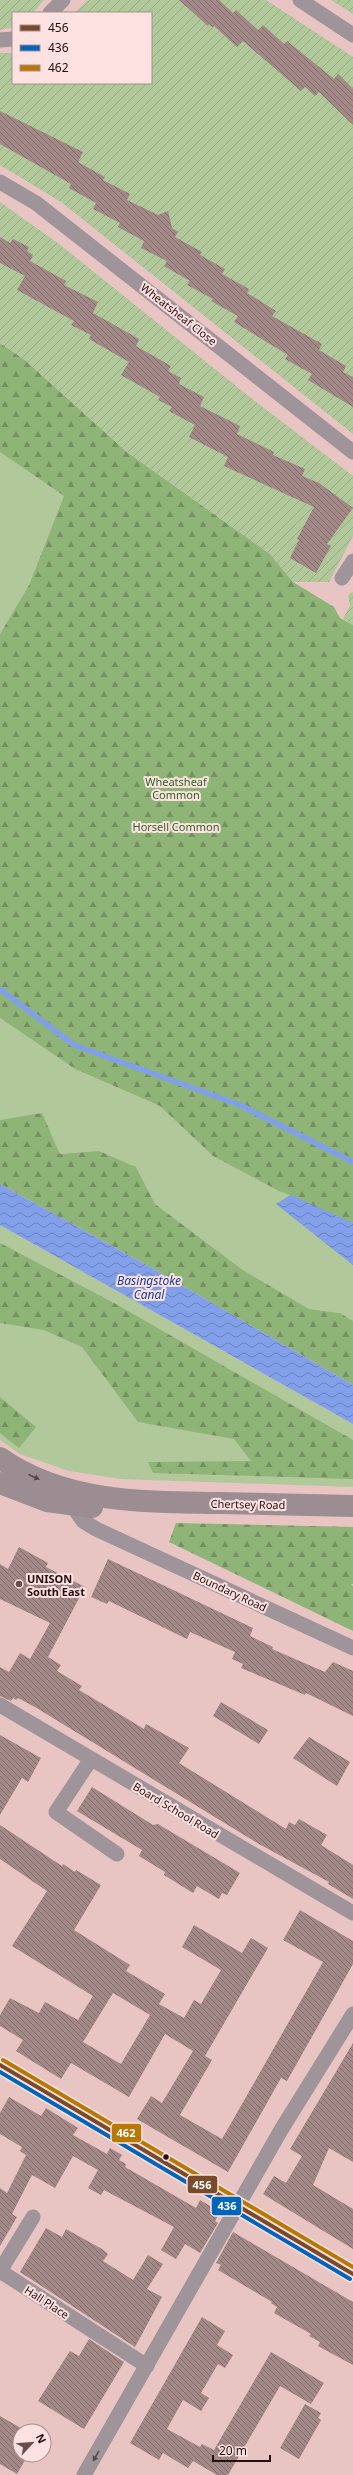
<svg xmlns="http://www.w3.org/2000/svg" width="353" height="2475" font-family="'Noto Sans',sans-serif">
  <defs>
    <pattern id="forest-firs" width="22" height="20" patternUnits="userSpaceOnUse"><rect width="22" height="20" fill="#8fb478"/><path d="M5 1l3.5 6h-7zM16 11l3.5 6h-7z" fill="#759161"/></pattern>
    <pattern id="garden-furrows" width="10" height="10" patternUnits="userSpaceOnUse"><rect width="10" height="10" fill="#b0c89a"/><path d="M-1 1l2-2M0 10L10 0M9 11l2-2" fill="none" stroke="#97ab84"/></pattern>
    <pattern id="water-waves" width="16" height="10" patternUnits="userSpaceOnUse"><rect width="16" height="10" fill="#82a0ea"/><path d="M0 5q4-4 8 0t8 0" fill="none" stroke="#6a81bc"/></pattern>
    <pattern id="building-back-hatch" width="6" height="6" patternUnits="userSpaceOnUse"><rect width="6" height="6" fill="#a28886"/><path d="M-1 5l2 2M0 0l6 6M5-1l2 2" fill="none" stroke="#846e6c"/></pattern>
  </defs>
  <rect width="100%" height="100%" fill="#e8c4c2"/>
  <g fill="#b0c89a">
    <path d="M0,452L64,496L29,585L0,634Z"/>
    <path d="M0,1018L75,1069L160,1106L213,1156L291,1195L276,1204L353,1265V1321L340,1313L309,1309L243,1270L155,1204L136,1167L99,1151L60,1154L42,1114L0,1120Z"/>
    <path d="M0,1225L353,1424V1487L121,1479L69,1471L20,1454L0,1440Z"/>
  </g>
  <g fill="url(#forest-firs)">
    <path d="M0,343L25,360L127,452L270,554L293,582L334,607L340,618L353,625V1265L276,1204L290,1195L279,1191L213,1156L160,1106L75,1069L0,1018V634L29,585L64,496L0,452Z"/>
    <path d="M42,1113L60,1154L99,1151L136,1167L155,1204L243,1270L309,1309L340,1313L353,1321V1385L159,1272L0,1184V1120Z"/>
    <path d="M0,1243L114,1303L353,1440V1479L153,1473L148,1462L251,1461L234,1439L138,1422L82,1347L44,1330L0,1323Z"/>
    <path d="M0,1397L36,1427L19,1448L0,1433Z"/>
    <path d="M176,1523L353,1527V1584H351L353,1586V1631L169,1542Z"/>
  </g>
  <g fill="url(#garden-furrows)">
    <path d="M0,0H44L33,13H13V27L0,30Z"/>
    <path d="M88,0H266L353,57V434L61,202L0,165V53H13V83H151V13H74Z"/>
    <path d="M331,0H353V14Z"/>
    <path d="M0,202L59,244L256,402L353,476V536L329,582H293L270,554L127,452L25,360L0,343Z"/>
    <path d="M353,592V625L343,619L350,605L348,595Z"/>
  </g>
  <g fill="url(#water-waves)">
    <path d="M0,1184L159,1272L353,1385V1424L0,1225Z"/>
    <path d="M291,1195L353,1223V1265L276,1204Z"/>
  </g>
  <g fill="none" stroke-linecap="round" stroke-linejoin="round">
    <path stroke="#82a0ea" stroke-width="5.5" d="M0,989L74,1045L240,1105L353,1162"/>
  </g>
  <g fill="url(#building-back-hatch)" fill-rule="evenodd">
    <path d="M179,0H219L233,13L236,10L258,30L263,25L284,44L287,41L334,79L338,74L353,89V125L319,92L315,96L305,87L301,91L243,41L237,47L214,26L212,27L209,24L208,26Z"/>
    <path d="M0,111L83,152L78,162L105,177L103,180L130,194L127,200L158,215L168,211L172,228L178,232L175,237L202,252L200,255L225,269L222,274L249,289L247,293L276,311L272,316L322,344L319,350L346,366L343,372L353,377V407L308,380L312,374L285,359L288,355L234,322L238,316L211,301L213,299L187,285L190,281L164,266L167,261L141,248L144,241L118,227L120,223L93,209L96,203L69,188L71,184L0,144Z"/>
    <path d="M0,237L10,243L13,239L29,247L27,251L33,255L30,261L66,281L64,285L98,302L93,313L139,339L136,346L171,366L168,371L181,378L179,384L204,397L200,406L240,426L237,434L274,452L273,455L305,469L302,476L319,483L353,508L327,544L331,546L316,573L290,558L299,540L297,539L314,507L224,466L228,457L189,437L195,425L169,411L172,407L158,400L160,397L121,375L129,362L89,339L91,335L71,325L74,321L17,290L25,276L0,263Z"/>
    <path d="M19,1547L48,1563L46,1567L85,1587L48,1657L61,1665L57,1671L82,1686L79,1690L121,1715L144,1729L146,1724L189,1748L179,1763L286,1829L289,1822L295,1825L299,1819L327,1835L321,1845L353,1865V1899L328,1884L329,1882L259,1844L35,1707L18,1698L16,1700L13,1698L11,1701L0,1696V1667L9,1672L20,1653L30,1659L50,1623L0,1599V1564L8,1569Z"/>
    <path d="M108,1559L253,1628L250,1636L273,1647L272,1649L325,1672L333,1662L353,1671V1716L306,1693L305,1695L241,1668L243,1664L232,1659L235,1652L190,1632L187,1639L109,1601L107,1604L91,1597Z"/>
    <path d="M221,1702L268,1730L259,1744L213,1716Z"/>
    <path d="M0,1735L41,1758L28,1782L22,1778L0,1815Z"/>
    <path d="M309,1737L350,1762L337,1786L293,1758Z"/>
    <path d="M92,1787L153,1825L158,1824L240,1873L227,1895L222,1893L219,1899L197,1886L193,1893L164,1875L165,1872L139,1856L142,1850L77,1811Z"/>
    <path d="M0,1825L62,1866L63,1864L75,1872L76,1870L101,1885L74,1930L130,1965L126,1971L165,1994L159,2004L184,2018L194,2000L201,2004L221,1970L182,1947L194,1925L242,1953L251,1938L268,1948L205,2056L212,2060L180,2115L222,2139L323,1962L283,1940L300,1910L353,1941V1964L287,2081L281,2078L228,2172L137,2119L151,2096L162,2103L193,2051L165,2034L129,2097L71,2063L61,2079L16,2051L23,2040L0,2026V2015L10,1998L39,2013L45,2002L78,2020L93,1996L12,1946L47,1891L0,1859ZM113,1993L150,2015L121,2064L83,2042Z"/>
    <path d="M353,2043V2162L329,2148L313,2185L353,2209V2249L263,2194L274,2176L286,2183L302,2156L290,2149Z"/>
    <path d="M9,2097L41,2116L46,2108L78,2128L73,2135L107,2154L110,2148L122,2155L119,2160L126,2164L125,2167L196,2208L200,2200L220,2212L215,2221L218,2223L200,2253L185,2244L176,2259L161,2250L174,2227L104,2190L101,2195L88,2188L98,2170L73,2156L55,2188L32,2175L12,2214L17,2217L0,2246V2188L7,2193L26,2155L20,2151L22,2147L0,2134V2113Z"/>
    <path d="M46,2228L62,2237L66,2229L102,2249L108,2254L103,2261L133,2280L148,2255L163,2264L147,2289L162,2297L135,2347L20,2272Z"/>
    <path d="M233,2232L353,2302V2365L318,2346L320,2342L309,2336L311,2334L274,2313L277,2307L271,2303L272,2302L218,2270L221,2265L216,2263Z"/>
    <path d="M202,2317L225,2331L217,2345L233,2355L225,2368L218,2364L201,2393L209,2398L201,2411L183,2400L167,2429L200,2447L202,2444L214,2450L271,2352L324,2383L311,2404L280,2386L228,2475H217L193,2461L188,2468L163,2453L159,2460L130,2443Z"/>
    <path d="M89,2339L124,2362L84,2429L38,2401L70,2351L79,2356Z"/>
    <path d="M305,2404L321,2413L318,2418L321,2420L299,2459L280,2448Z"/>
    <path d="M0,2416L26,2431H20V2455H28L17,2474L0,2464Z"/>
  </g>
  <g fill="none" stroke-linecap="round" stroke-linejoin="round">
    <g stroke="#9e9499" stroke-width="15">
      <path d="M300,0L353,35"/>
      <path d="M50,13L63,0"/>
      <path d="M0,40L13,39"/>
      <path d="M0,182L36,203L353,452"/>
      <path d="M342,578L353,561"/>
      <path d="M72,1505L83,1521L96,1529L353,1648"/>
      <path d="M0,1705L353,1913"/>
      <path d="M91,1759L56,1812L117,1854"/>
      <path d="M0,2065L353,2274"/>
      <path d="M33,2217L0,2271L147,2366"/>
      <path d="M84,2475L281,2130L353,2014"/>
    </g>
    <g stroke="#9c8d92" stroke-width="22">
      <path d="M0,1458C64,1503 144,1502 219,1503C264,1504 308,1505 353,1506"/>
      <path d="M0,1483L47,1501L92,1507"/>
    </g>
    <g stroke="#fee2e1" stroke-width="7">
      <path id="bus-1" d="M0,2065L353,2274"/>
    </g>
    <g stroke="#fee2e1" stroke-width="7">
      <path id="bus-2" d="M0,2072L350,2279"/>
    </g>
    <g stroke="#fee2e1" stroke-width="7">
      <path id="bus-3" d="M3,2060L353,2267"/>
    </g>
    <use href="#bus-1" stroke="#7a4b2a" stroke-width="4"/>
    <use href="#bus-2" stroke="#0065bd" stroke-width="4"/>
    <use href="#bus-3" stroke="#b87804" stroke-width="4"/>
  </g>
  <defs><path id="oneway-solid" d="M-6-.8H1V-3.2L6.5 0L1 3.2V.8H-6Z"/></defs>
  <use fill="#5a4749" href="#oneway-solid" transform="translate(34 1477) rotate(24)"/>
  <use fill="#5b4a4d" href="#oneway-solid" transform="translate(96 2456) rotate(120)"/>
  <circle fill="#694e4d" stroke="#fee2e1" stroke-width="1.5" cx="19" cy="1584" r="4"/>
  <circle fill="#240e0e" stroke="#fee2e1" stroke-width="1.5" cx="166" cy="2157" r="3.5"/>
  <g text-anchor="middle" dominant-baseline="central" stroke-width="4" stroke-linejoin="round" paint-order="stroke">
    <g font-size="11" fill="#240e0e" stroke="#fee2e1">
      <text transform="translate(179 314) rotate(38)">Wheatsheaf Close</text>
      <text transform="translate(248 1504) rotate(1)">Chertsey Road</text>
      <text transform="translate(230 1591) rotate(25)">Boundary Road</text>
      <text transform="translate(176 1810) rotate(31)">Board School Road</text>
      <text transform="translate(47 2302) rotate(33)">Hall Place</text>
    </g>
    <g font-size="11" fill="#276520" stroke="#fee2e1">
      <text x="176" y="781">Wheatsheaf<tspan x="176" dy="13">Common</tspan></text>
      <text x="176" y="826">Horsell Common</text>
    </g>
    <g font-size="11" font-weight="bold" fill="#240e0e" stroke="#fee2e1" text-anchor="start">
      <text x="27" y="1578">UNISON<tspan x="27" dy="13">South East</tspan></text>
    </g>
    <g font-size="12" font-style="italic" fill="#10419e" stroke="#fee2e1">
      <text x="149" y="1280">Basingstoke<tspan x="149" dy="14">Canal</tspan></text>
    </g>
  </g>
  <g stroke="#fee2e1" stroke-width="1.5">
    <rect x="111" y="2123" width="31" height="20" rx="4" fill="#b87804"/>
    <rect x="187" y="2175" width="31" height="19" rx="4" fill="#7a4b2a"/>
    <rect x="211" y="2196" width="31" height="20" rx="4" fill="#0065bd"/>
  </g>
  <g font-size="11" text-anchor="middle" font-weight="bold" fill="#fff">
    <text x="126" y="2137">462</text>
    <text x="202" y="2189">456</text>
    <text x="227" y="2210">436</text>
  </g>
  <rect x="12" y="12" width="140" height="72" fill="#fee2e1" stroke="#a78d8d"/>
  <rect x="20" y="25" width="20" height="6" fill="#7a4b2a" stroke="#a78d8d"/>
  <text x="48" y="32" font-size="12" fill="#240e0e">456</text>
  <rect x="20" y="45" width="20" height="6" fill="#0065bd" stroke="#a78d8d"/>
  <text x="48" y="52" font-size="12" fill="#240e0e">436</text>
  <rect x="20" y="65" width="20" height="6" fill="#b87804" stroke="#a78d8d"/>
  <text x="48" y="72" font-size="12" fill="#240e0e">462</text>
  <g transform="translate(32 2443) rotate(64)"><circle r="19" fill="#fee2e1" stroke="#a78d8d"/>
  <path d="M0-3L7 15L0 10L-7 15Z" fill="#694e4d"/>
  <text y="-6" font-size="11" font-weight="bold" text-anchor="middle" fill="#240e0e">N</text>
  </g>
  <path d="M213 2455v6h57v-6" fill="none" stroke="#240e0e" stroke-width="2"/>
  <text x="219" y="2455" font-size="12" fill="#240e0e" stroke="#fee2e1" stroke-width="3" paint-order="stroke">20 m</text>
</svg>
